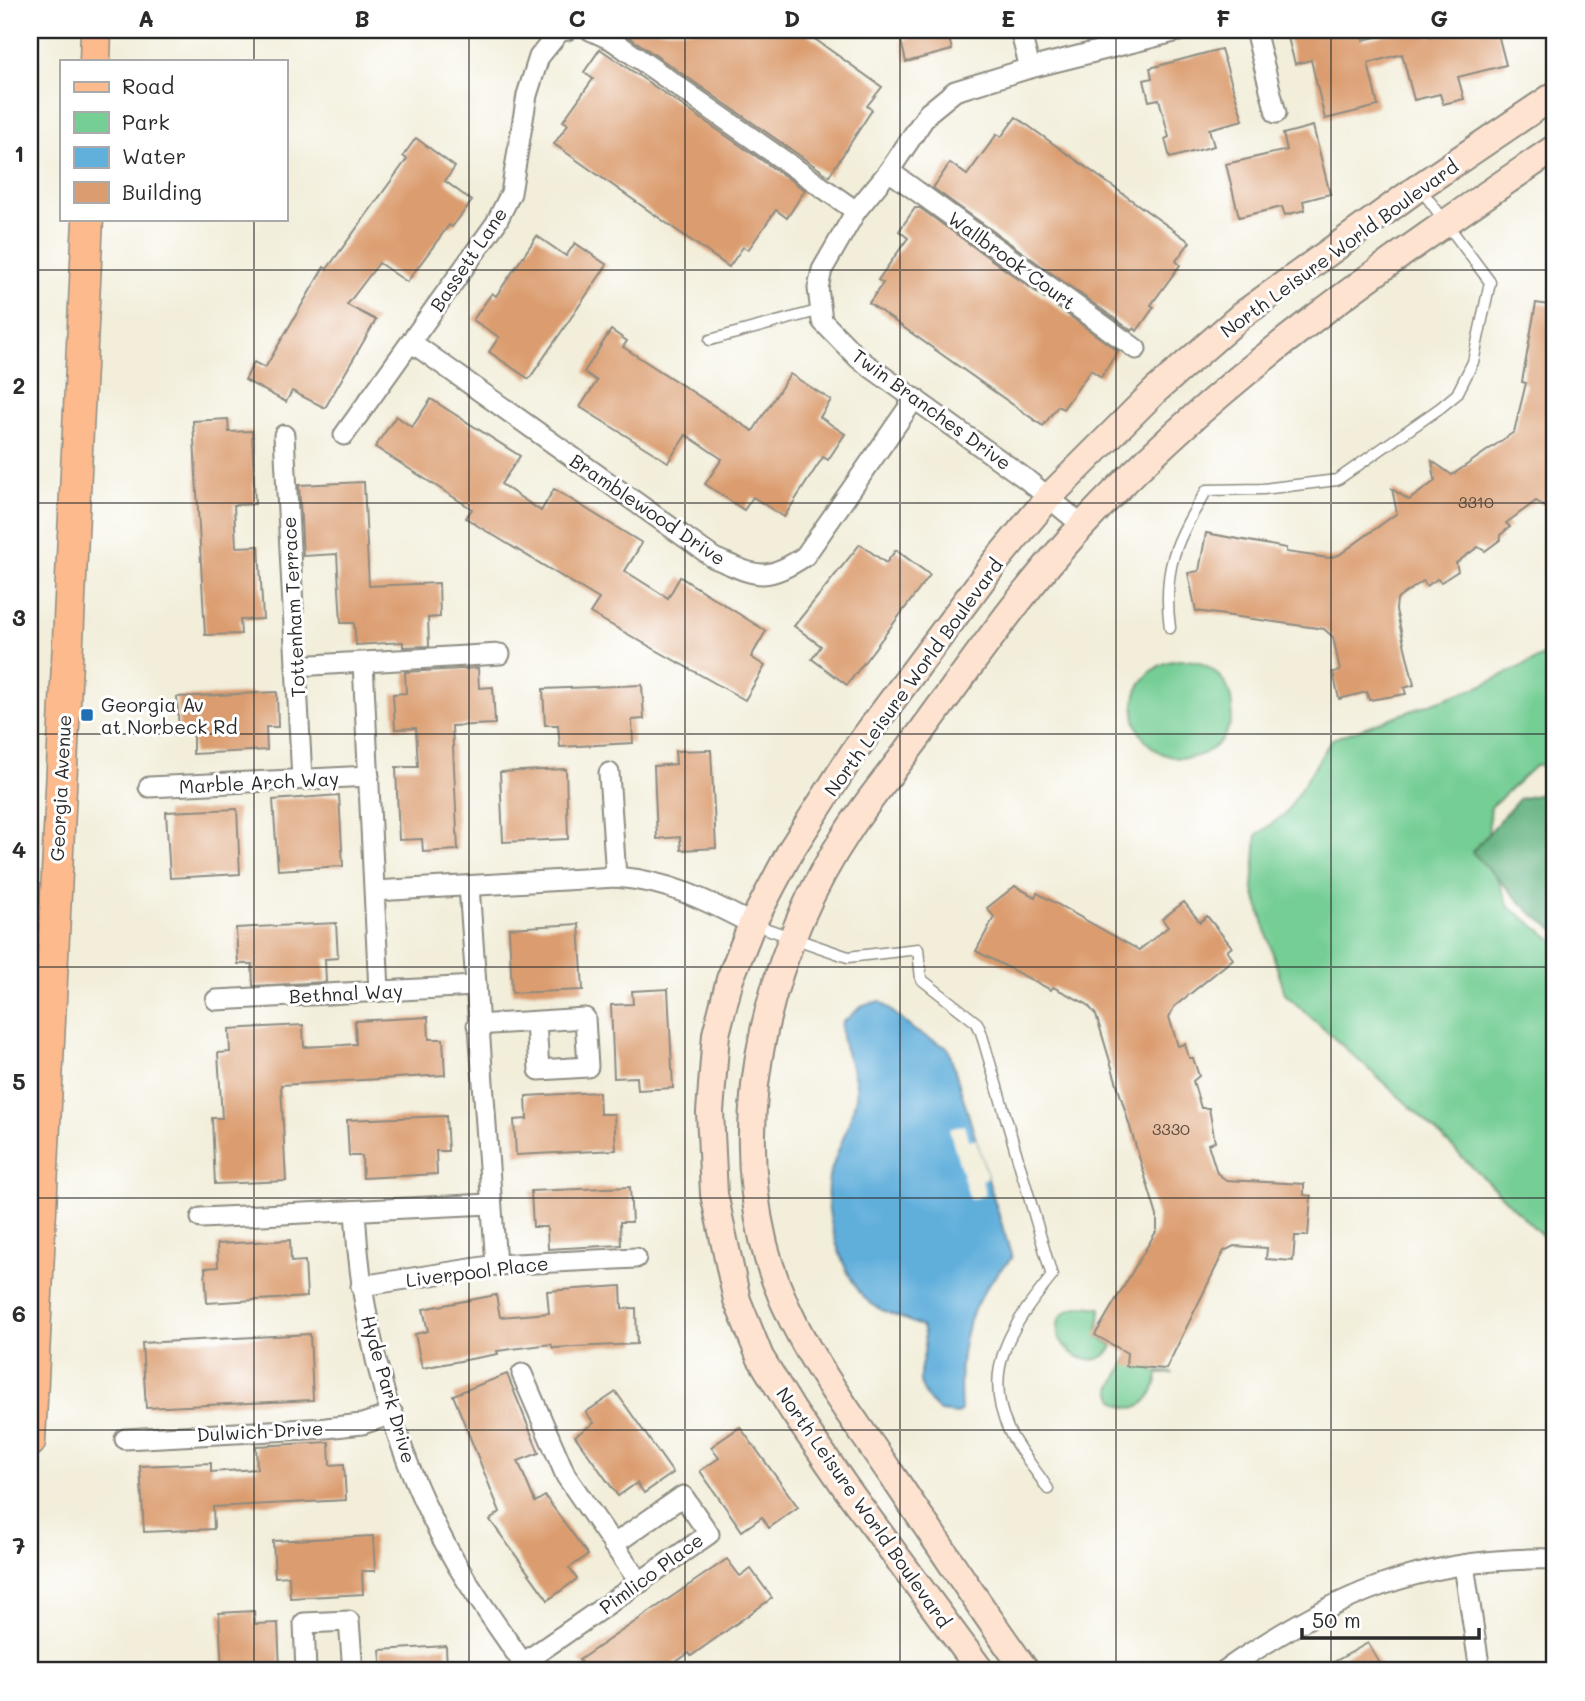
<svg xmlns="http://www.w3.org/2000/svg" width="1585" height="1701" font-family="Mali,sans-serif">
  <rect width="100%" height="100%" fill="#fff"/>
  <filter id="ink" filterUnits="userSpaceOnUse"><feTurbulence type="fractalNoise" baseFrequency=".0143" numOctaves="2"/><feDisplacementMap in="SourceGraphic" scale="14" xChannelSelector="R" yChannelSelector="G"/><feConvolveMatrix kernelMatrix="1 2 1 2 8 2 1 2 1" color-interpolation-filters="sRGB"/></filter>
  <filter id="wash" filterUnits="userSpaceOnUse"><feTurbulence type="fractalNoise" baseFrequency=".00686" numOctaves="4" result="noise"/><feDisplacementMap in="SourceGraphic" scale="28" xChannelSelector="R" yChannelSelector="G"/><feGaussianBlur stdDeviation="1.57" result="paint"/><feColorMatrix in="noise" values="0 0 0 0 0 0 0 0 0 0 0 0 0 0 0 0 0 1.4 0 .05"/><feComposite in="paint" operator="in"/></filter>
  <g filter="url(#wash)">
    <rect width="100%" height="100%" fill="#f2eeda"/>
    <g fill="#75ce94" stroke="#507c60" stroke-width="2">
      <path d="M1555,650V764L1535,766L1491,807L1486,849L1509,907L1555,941V1248L1415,1111L1285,994L1253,888L1257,835L1285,814L1332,739L1483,685Z"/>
      <circle cx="1183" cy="709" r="49"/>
      <path d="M1083,1306L1101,1308L1097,1336L1113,1346C1086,1390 1022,1316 1083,1306Z"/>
      <path d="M1131,1351L1153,1358V1371L1173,1373L1158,1374C1155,1397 1138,1419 1115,1401L1111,1389Z"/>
    </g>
    <path fill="#60b17e" stroke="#466e54" stroke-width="2" d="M1555,791V930L1529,911L1472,852L1519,799Z"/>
    <path fill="#61afdb" stroke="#466d83" stroke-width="2" d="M880,1001L915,1031L948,1048L1012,1258C965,1302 957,1349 961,1410L957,1414L940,1412C899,1373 935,1363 922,1327C905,1318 885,1315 869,1302C843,1281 822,1210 829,1178C836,1150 852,1124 856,1096C859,1069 838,1050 842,1023L863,1005Z"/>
    <path fill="#f2eeda" d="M964,1125L969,1141L976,1139L988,1178L982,1180L986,1195L970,1200L949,1129Z"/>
    <g id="blocks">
      <g fill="#db9d6f">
        <path d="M627,30H802L882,87L867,106L872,110L829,176L625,34Z"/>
        <path d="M908,30H947L952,50L906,62L901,41L910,38Z"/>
        <path d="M1305,30H1360L1363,40L1405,30H1427L1429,36L1452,30H1497L1506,65L1458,77L1464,99L1443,104L1440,94L1414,100L1402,54L1368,63L1378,106L1325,119L1311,60L1295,64L1287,34Z"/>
        <path d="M600,49L805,190L787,218L776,210L748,250L743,247L729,267L554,144L568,124L563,121L593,79L584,72Z"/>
        <path d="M1221,49L1243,120L1209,129L1214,146L1170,158L1165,139L1169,137L1159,99L1149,101L1144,80L1152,78L1150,68Z"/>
        <path d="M1016,117L1190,242L1176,261L1180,265L1151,305L1154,307L1137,331L1134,328L1132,331L933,188L950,163L967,175L997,134L1001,137Z"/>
        <path d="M1313,126L1330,194L1303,201L1305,210L1285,215L1282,207L1239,217L1226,164L1287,150L1283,134Z"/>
        <path d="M416,138L455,167L445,181L472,201L452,227L449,225L407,282L379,263L347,305L376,320L325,408L292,391L286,402L245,380L254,362L265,368L324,267L327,269L407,159L403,156Z"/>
        <path d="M915,208H920L1118,351L1101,377L1091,370L1063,409L1058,406L1043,426L869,303L883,283L878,280L908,238L899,231Z"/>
        <path d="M537,236L566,256L575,243L607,265L529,379L489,352L499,337L473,320L492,293L496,296Z"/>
        <path d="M1536,303L1555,306V513L1536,501L1506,523L1510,527L1500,535L1501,539L1485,551L1478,547L1456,563L1458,571L1441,582L1437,579L1427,586L1423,581L1397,599L1396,610L1414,685L1404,688L1406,694L1369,700L1367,692L1339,699L1333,672L1340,671L1333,637L1324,629L1196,611L1188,573L1199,571L1206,533L1286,548V552L1328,558L1339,555L1397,513L1392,489L1409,500L1435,481L1432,461L1452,475L1514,432L1526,383L1522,382Z"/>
        <path d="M611,330L627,341L623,347L753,431L790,374L831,400L820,417L845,434L828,460L823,457L784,517L753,497L744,510L705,484L722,459L686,435L668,462L580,407L597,381L584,372Z"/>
        <path d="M431,399L520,456L501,484L541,511L554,489L642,543L625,571L668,598L680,577L766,631L751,657L765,666L745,700L590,613L599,599L478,526L466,518L472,509L375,447L396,416L412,427Z"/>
        <path d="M228,419L229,432L252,431L255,504L234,505L236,547L259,546L263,619L240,620L241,634L205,635L193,421Z"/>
        <path d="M364,482L369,586L439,583L440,617L428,618L429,646L403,647V642L356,645L354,623H341L337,554L303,556L299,485Z"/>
        <path d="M860,544L886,563L896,550L930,575L847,685L812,659L821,646L794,626Z"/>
        <path d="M478,668L479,688L493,687L495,724L452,726L458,850L423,852L422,839L399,840L396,767H418L416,728L395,729L393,694L406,693L405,672Z"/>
        <path d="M642,685L644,719L632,720L633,743L560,747L558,725H545L543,689Z"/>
        <path d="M277,692L278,727H266L267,750L193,754V732H179L177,697Z"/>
        <path d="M711,750L716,848L681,850L680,837L657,839L654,766L676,764L675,751Z"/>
        <path d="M566,769L568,839L503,842L500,772Z"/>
        <path d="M339,795L343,866L278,870L273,800Z"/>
        <path d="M237,809L240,874L170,878L166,812Z"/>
        <path d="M1015,886L1035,897L1037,893L1139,950L1168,927L1162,919L1184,902L1200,922L1207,916L1232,947L1227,951L1233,959L1174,1007L1169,1017L1178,1046L1185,1044L1189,1058H1193L1199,1076L1193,1081L1201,1108H1209L1215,1142L1208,1144L1217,1173L1226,1180L1304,1184V1195L1311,1196L1308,1236H1295L1293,1261L1266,1259L1267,1248L1234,1246L1224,1251L1166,1369L1126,1366L1127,1353L1095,1335L1157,1230V1216L1096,1015L1087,1004L1053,987L1051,990L976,951L994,917L987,908Z"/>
        <path d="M336,923L338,958L325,959L326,982L253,986L252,964H238L236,928Z"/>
        <path d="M579,924L583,990L512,993L509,928Z"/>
        <path d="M668,989L673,1088L638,1090L637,1077L614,1078L611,1005L633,1004L632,991Z"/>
        <path d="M428,1017L429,1039H443L445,1075L281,1085L286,1181L215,1184L212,1118H222L218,1053L230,1052L229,1029L303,1025L304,1047L343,1045L356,1044L355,1021Z"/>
        <path d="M599,1092L600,1114H614L616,1150L516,1155L514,1120L527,1119L526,1096Z"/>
        <path d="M446,1116L448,1151H436L437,1174L363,1178L362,1156H349L347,1120Z"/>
        <path d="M630,1187L632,1222H620L621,1245L548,1249L547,1227H533L531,1191Z"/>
        <path d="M290,1240L291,1262L305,1261L307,1297L207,1303L205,1268L218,1267L217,1244Z"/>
        <path d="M621,1286L622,1309L636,1308L637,1344L553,1348L551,1344L497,1351L498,1354L422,1368L415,1334L428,1331L423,1309L496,1295L500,1317L549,1313L547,1291Z"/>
        <path d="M310,1334L313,1400L146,1408L142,1343Z"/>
        <path d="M507,1374L539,1453L518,1461L535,1502L545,1496L588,1555L569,1568L577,1579L548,1600L490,1520L500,1512L453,1395Z"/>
        <path d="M616,1392L673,1473L644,1493L637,1483L618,1496L575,1436L594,1423L586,1412Z"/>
        <path d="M740,1427L798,1507L769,1528L762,1517L742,1531L700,1471L719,1458L711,1447Z"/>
        <path d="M329,1442L330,1465L344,1464L346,1500L213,1507L214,1529L144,1532L140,1466L211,1463V1472L257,1469L256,1446Z"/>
        <path d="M373,1536L375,1571H362L363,1594L290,1598L289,1576L275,1577L273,1541Z"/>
        <path d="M727,1559L740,1576L751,1569L772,1598L691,1656L689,1653L663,1671H587L579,1660Z"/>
        <path d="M254,1611L255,1624L278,1623L280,1671H222L219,1613Z"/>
        <path d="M1368,1643L1384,1671H1318Z"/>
        <path d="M446,1646L447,1671H382L380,1650Z"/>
      </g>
    </g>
  </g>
  <g filter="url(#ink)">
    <use href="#blocks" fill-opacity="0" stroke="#8e8c82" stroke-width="2"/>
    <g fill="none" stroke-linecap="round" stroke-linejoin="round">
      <g stroke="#8e8c82" stroke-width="13">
        <g id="lane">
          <path d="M710,340L821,310"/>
          <path d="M1170,628C1162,568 1176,540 1207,490L1263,489L1337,480L1440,408L1457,394L1473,362L1490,282L1420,188"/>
          <path d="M753,924L848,957L918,949L921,979L977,1023L981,1032L1052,1276C1014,1323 980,1368 1009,1431C1019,1451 1036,1470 1048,1489"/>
        </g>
      </g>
      <g stroke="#8e8c82" stroke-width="23">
        <g id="street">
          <path d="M590,30L612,40L856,211"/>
          <path d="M1020,30L1030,68"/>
          <path d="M1255,30L1276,113"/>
          <path d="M889,171L1136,349"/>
          <path d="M411,342L714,558C755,575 764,584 805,556L915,398"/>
          <path d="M284,435L302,779"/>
          <path d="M344,435L496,223L511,193L527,95L539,57L560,31L567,30"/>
          <path d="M1082,525L1026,479L859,359L822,321L818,288L822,270L856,211L889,171L928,113L955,91L1030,68L1182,30"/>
          <path d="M363,663L379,991"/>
          <path d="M296,666L500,654"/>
          <path d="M609,773L616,877"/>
          <path d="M149,787L369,776"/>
          <path d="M469,886L496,1265"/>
          <path d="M375,891L616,877C668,881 706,900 752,924"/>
          <path d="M216,1000L475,986"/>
          <path d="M477,1025L585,1018L588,1067L539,1070L536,1022"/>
          <path d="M355,1211C361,1333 395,1460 457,1565C479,1602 505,1636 528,1671"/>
          <path d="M201,1218L490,1204"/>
          <path d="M361,1286L496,1265L636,1258"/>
          <path d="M522,1374L566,1476L640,1583"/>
          <path d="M125,1439L326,1428L362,1424L393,1414"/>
          <path d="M1464,1565L1480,1671"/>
          <path d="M523,1663L709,1534L683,1496L613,1545"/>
          <path d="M306,1671L304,1623L349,1621L353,1671"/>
          <path d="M1224,1671C1332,1596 1421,1556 1555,1559"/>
        </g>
      </g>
      <g stroke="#8e8c82" stroke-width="30">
        <g id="secondary">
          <path d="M981,1671L846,1488L793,1411L760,1357L737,1300L714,1194L710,1112L716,1034L730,979L752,924L791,850L855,750L996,561L1049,497L1155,391L1242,315L1419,187L1555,95"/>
          <path d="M1026,1671C979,1606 935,1538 889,1471C840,1399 785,1330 764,1244C730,1103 771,947 850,828C873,793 901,761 925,727C975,659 1023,590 1080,528C1218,378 1387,262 1555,148"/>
        </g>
      </g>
      <g stroke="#8e8c82" stroke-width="33">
        <g id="primary">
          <path d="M95,61L96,30"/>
          <path d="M30,1442L88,219"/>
        </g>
      </g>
      <use href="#lane" stroke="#fff" stroke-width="10"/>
      <use href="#street" stroke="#fff" stroke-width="19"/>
      <use href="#secondary" stroke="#fee3d1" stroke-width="26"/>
      <use href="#primary" stroke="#fcba8d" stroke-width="30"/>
    </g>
  </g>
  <path fill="none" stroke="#2b2b2b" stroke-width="2" stroke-opacity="0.55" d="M254,30V61M469,30V1671M685,30V1671M900,30V1671M1116,30V1671M1331,30V1671M254,219V1671M30,270H1555M30,503H1555M30,734H1555M30,967H1555M30,1198H1555M30,1430H1555"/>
  <rect fill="#1f6fb2" stroke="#fff" stroke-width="2.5" x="80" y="708" width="14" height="14" rx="3.5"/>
  <g text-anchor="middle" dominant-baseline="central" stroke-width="6" stroke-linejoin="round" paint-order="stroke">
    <g font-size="16" fill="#57483c">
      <text x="1476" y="501">3310</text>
      <text x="1171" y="1128">3330</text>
    </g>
    <g font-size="19" fill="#2b2b2b" stroke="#fff">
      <text transform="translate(1339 248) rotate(-36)">North Leisure World Boulevard</text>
      <text transform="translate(468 259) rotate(-56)">Bassett Lane</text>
      <text transform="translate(1012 260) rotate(36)">Wallbrook Court</text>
      <text transform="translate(932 409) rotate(36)">Twin Branches Drive</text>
      <text transform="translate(648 509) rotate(34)">Bramblewood Drive</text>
      <text transform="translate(293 607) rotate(-93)">Tottenham Terrace</text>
      <text transform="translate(913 677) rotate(-54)">North Leisure World Boulevard</text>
      <text transform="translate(259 782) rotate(-3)">Marble Arch Way</text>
      <text transform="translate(60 788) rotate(-87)">Georgia Avenue</text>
      <text transform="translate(346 993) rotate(-3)">Bethnal Way</text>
      <text transform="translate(477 1271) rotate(-7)">Liverpool Place</text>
      <text transform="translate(389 1389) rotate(74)">Hyde Park Drive</text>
      <text transform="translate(260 1431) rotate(-3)">Dulwich Drive</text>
      <text transform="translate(864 1507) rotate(55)">North Leisure World Boulevard</text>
      <text transform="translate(651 1573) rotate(-36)">Pimlico Place</text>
    </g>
    <g font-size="19" fill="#2b2b2b" stroke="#fff" text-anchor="start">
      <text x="101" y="704">Georgia Av<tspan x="101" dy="22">at Norbeck Rd</tspan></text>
    </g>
  </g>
  <rect width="1585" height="1701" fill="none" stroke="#fff" stroke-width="77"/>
  <rect x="60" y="60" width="228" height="161" fill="#ffffff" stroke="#aaaaaa" stroke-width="2"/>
  <rect x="74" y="82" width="35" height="10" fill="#fcba8d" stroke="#aaaaaa" stroke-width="2"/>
  <text x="122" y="94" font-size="21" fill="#2b2b2b">Road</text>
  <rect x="74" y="112" width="35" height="21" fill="#75ce94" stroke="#aaaaaa" stroke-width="2"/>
  <text x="122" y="130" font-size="21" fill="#2b2b2b">Park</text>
  <rect x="74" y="147" width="35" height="21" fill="#61afdb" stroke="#aaaaaa" stroke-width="2"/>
  <text x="122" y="164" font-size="21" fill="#2b2b2b">Water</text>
  <rect x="74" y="182" width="35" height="21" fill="#db9d6f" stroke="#aaaaaa" stroke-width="2"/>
  <text x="122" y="200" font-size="21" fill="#2b2b2b">Building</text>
  <path d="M1302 1628v10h177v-10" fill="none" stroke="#2b2b2b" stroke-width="3.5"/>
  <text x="1312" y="1628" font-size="21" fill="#2b2b2b" stroke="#ffffff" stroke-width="5" paint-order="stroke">50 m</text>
  <rect x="38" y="38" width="1508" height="1624" fill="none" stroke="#2b2b2b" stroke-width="2.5"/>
  <g font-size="23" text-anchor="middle" font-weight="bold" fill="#2b2b2b">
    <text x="146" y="27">A</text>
    <text x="362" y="27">B</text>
    <text x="577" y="27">C</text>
    <text x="792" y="27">D</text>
    <text x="1008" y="27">E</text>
    <text x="1223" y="27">F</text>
    <text x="1439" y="27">G</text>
    <text x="19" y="162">1</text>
    <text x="19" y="394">2</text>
    <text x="19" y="626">3</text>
    <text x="19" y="858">4</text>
    <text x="19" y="1090">5</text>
    <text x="19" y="1322">6</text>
    <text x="19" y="1554">7</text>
  </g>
</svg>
